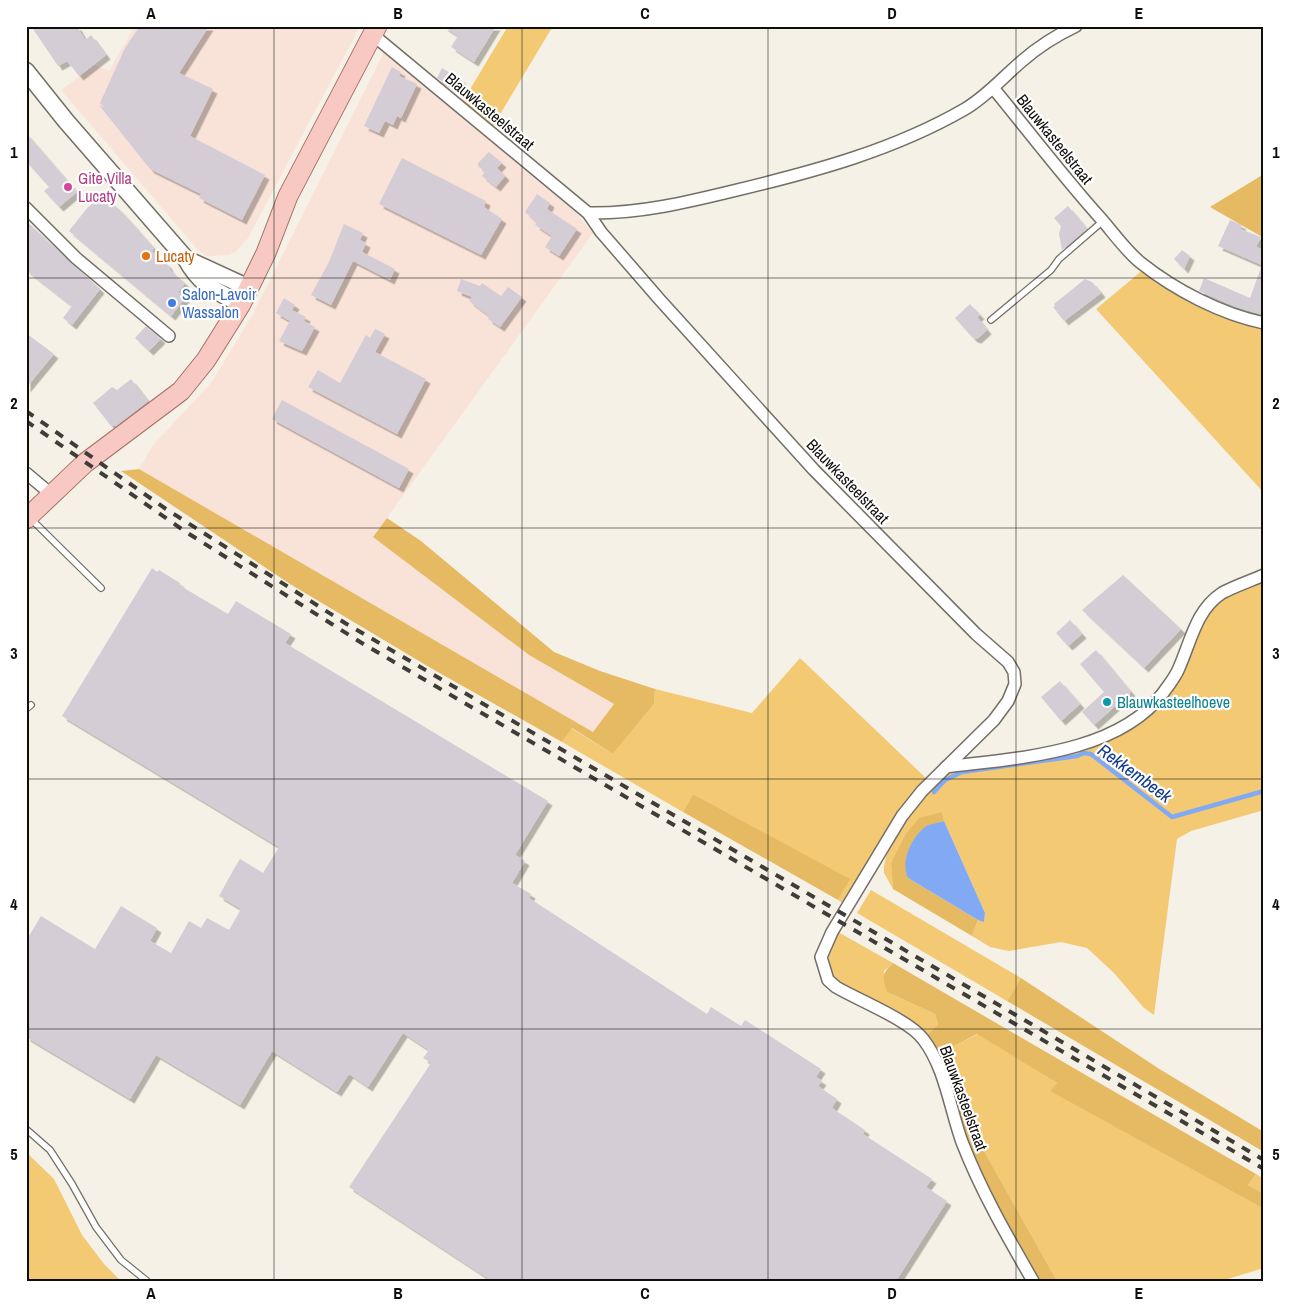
<svg xmlns="http://www.w3.org/2000/svg" width="1290" height="1307" font-family="'Archivo Narrow',sans-serif">
  <defs>
    <filter id="shadow"><feDropShadow dx="4.5" dy="4.5" stdDeviation="0" flood-color="#0004"/></filter>
  </defs>
  <rect width="100%" height="100%" fill="#f6f1e7"/>
  <g fill="#f9e2d7">
    <path d="M135,26H360L248,238L237,251L228,255L207,256L198,250L61,90L95,65L109,71Z"/>
    <path d="M384,52L574,211L593,233L373,537L529,655L614,704L593,732L139,469L153,445L211,383L253,314Z"/>
  </g>
  <g fill="#f3c974">
    <path d="M508,26H553L493,126L463,101Z"/>
    <path d="M1144,269C1180,294 1220,322 1264,327V493L1096,309Z"/>
    <path d="M1264,580V810L1191,831L1177,839L1154,1015L1144,1008L1114,973L1087,948L1061,942L1009,951L990,947L972,936L978,920L984,921L985,913L944,821L942,812L891,862L893,889L884,873C882,843 928,780 955,769L1070,754L1101,744L1114,737L1150,713L1202,620L1221,600Z"/>
    <path d="M800,658L928,780L844,904L838,900L849,879L693,794L683,812L562,742L571,728L613,754L654,704L655,689L752,713Z"/>
    <path d="M871,890L1021,978L1007,1001L857,913Z"/>
    <path d="M838,932L893,963L884,971L887,992L935,1014L938,1024L925,1037L832,978L828,951Z"/>
    <path d="M978,1034L1057,1083L1051,1091L1264,1209V1268L1221,1281H1057L983,1149L951,1048Z"/>
    <path d="M26,1152L54,1179L82,1235L104,1264L121,1281H26Z"/>
    <path d="M1256,1174L1264,1179V1194L1248,1185Z"/>
  </g>
  <g fill="#e6ba63">
    <path d="M1264,174V238L1210,207Z"/>
    <path d="M139,469L593,732L614,704L529,655L373,537L387,518L421,541L554,652L600,671L655,689L654,704L613,754L572,728L562,742L429,667L290,584L121,471Z"/>
    <path d="M693,794L850,879L838,900L683,812Z"/>
    <path d="M942,812L944,821L925,827L908,878L978,920L972,936L893,889L891,863L906,834L919,818Z"/>
    <path d="M893,963L1256,1174L1248,1185L1264,1194V1209L1050,1091L1057,1083L977,1034L951,1048L983,1149L1057,1281H1027L969,1170L979,1167L963,1134L925,1037L938,1024L935,1014L887,992C882,978 882,973 893,963Z"/>
    <path d="M1021,978L1161,1070L1264,1132V1152L1007,1001Z"/>
  </g>
  <path fill="#82aaf4" d="M944,821L985,913L984,922L978,920L908,878C900,862 911,838 925,827C929,824 938,823 944,821Z"/>
  <g fill="none" stroke-linecap="round" stroke-linejoin="round">
    <path stroke="#82aaf4" stroke-width="4.5" d="M934,792L945,780L962,772L1077,756L1084,753L1091,754L1172,817L1264,791"/>
  </g>
  <g fill="#d4cdd6" filter="url(#shadow)">
    <path d="M31,26H77L85,40L91,35L106,55L79,76L67,61L58,66Z"/>
    <path d="M140,26H209L179,73L213,89L190,136L265,175L242,220L199,198L201,194L150,169L99,105L104,107L100,103L125,48Z"/>
    <path d="M443,26H496L474,62L451,47L458,36Z"/>
    <path d="M392,67L401,72L399,76L417,84L401,118L397,116L393,125L385,121L379,133L364,126Z"/>
    <path d="M442,68L462,80L456,90L437,78Z"/>
    <path d="M26,133L77,192L59,207L44,191L49,187L26,161Z"/>
    <path d="M489,152L502,163L497,168L505,176L496,187L482,176L485,172L478,166V163Z"/>
    <path d="M402,158L486,201L484,207L502,219L481,255L379,204Z"/>
    <path d="M537,194L550,203L547,209L577,229L559,256L545,247L552,236L535,225L537,223L525,212Z"/>
    <path d="M103,195L121,211L154,248L152,251L167,264L171,271L185,283L178,292L185,298L171,316L69,231L88,207Z"/>
    <path d="M1068,206L1087,229L1062,250L1059,234L1061,226L1054,218Z"/>
    <path d="M1230,220L1242,225L1240,229L1261,237L1256,247L1264,250V315L1236,307L1199,291L1204,278L1250,298L1262,265L1218,246Z"/>
    <path d="M26,221L100,289L72,325L63,318L72,306L26,270Z"/>
    <path d="M344,224L363,233L360,240L366,243L362,252L395,269L390,280L353,261L331,305L311,295L329,262Z"/>
    <path d="M1182,250L1190,256L1184,269L1174,259Z"/>
    <path d="M461,279L480,286L482,283L501,296L508,287L522,297L500,327L488,319L489,316L469,301L472,297L457,291Z"/>
    <path d="M1085,279L1092,282L1101,293L1064,321L1053,307L1055,306L1054,304Z"/>
    <path d="M284,298L295,305L292,310L306,317L304,321L315,327L302,351L279,341L290,321L276,313Z"/>
    <path d="M970,304L980,315L977,317L987,330L977,339L973,338L955,318Z"/>
    <path d="M146,326L161,339L149,351L135,338Z"/>
    <path d="M375,329L385,334L375,352L426,379L397,434L308,387L318,370L340,383L366,335L370,338Z"/>
    <path d="M26,333L54,354L26,388Z"/>
    <path d="M131,379L148,401L116,426H111L93,403L112,387L117,390Z"/>
    <path d="M282,400L409,469L399,488L272,419Z"/>
    <path d="M152,568L157,572L159,570L180,583L179,585L228,614L236,601L291,634L285,643L548,801L515,855L525,861L512,883L531,894L529,898L707,1014L711,1007L741,1026L745,1020L821,1069L816,1077L822,1081L818,1086L837,1099L832,1108L865,1130L863,1134L932,1179L926,1187L947,1201L896,1281H492L349,1187L431,1063L423,1058L429,1050L403,1033L368,1087L349,1074L337,1092L272,1051L240,1105L156,1055L130,1099L26,1037V941L41,916L95,949L121,906L157,928L150,941L171,953L189,921L201,928L207,918L229,930L241,909L219,896L235,867L240,859L263,873L279,847L62,716Z"/>
    <path d="M1123,575L1181,629L1144,668L1082,610Z"/>
    <path d="M1070,620L1082,634L1068,646L1056,633Z"/>
    <path d="M1096,650L1131,692L1094,725L1082,712L1104,692L1080,664Z"/>
    <path d="M1060,681L1080,704L1061,721L1041,697Z"/>
  </g>
  <g fill="none" stroke-linecap="round" stroke-linejoin="round">
    <g stroke="#746f66" stroke-width="8">
      <g id="service">
        <path d="M991,320L1051,270L1059,259L1103,221"/>
        <path d="M30,518L101,588"/>
        <path d="M26,709L31,705"/>
        <path d="M26,1129L50,1150L72,1184L96,1227L121,1260L147,1281"/>
      </g>
    </g>
    <g stroke="#746f66" stroke-width="14">
      <g id="minor">
        <path d="M372,34L588,213L601,232L660,300L814,470L976,634L1008,662L1014,672L1015,684L1008,701L994,720L922,791L902,816L832,932L821,957L828,980L836,987C858,1000 909,1020 923,1039C945,1067 950,1109 962,1142C981,1191 1007,1236 1033,1281"/>
        <path d="M994,89C1030,133 1065,179 1103,221C1115,235 1127,252 1141,263C1175,290 1221,314 1264,323"/>
        <path d="M26,208L76,258L169,336"/>
        <path d="M588,213C639,214 688,202 737,190C816,171 894,150 965,109C987,96 1003,77 1022,61C1038,47 1057,35 1076,26"/>
        <path d="M26,473L51,494"/>
        <path d="M946,767C1015,758 1117,754 1163,693C1169,685 1176,676 1179,668C1191,641 1196,610 1222,593C1235,586 1250,581 1264,575"/>
      </g>
    </g>
    <g stroke="#746f66" stroke-width="19">
      <g id="secondary">
        <path d="M26,71L66,121L186,259C200,285 216,291 241,304"/>
        <path d="M186,259L249,288"/>
      </g>
    </g>
    <g stroke="#a37067" stroke-width="21">
      <path id="primary" d="M26,519L85,463L181,391L206,360L241,304L266,253L288,196L377,26"/>
    </g>
    <use href="#service" stroke="#fff" stroke-width="5.5"/>
    <use href="#minor" stroke="#fff" stroke-width="11"/>
    <use href="#secondary" stroke="#fff" stroke-width="16"/>
    <use href="#primary" stroke="#f7c9c2" stroke-width="19"/>
    <g stroke="#403d39" stroke-width="4" stroke-dasharray="9 9" stroke-linecap="butt">
      <path d="M26,411L166,509L345,623L1264,1160"/>
      <path d="M26,421L186,532L365,645L1264,1169"/>
    </g>
  </g>
  <path fill="none" stroke="#100e0b" stroke-width="1" stroke-opacity="0.55" d="M274,26V1281M522,26V1281M768,26V1281M1016,26V1281M26,278H1264M26,528H1264M26,779H1264M26,1029H1264"/>
  <circle fill="#d1479c" stroke="#fff" stroke-width="2" cx="68" cy="187" r="5"/>
  <circle fill="#e8710a" stroke="#fff" stroke-width="2" cx="146" cy="256" r="5"/>
  <circle fill="#3f7fe0" stroke="#fff" stroke-width="2" cx="172" cy="303" r="5"/>
  <circle fill="#0f9aa8" stroke="#fff" stroke-width="2" cx="1107" cy="702" r="5"/>
  <g text-anchor="middle" dominant-baseline="central" stroke-width="4.5" stroke-linejoin="round" paint-order="stroke">
    <g font-size="16" fill="#100e0b" stroke="#fff">
      <text transform="translate(490 111) rotate(40)">Blauwkasteelstraat</text>
      <text transform="translate(1055 139) rotate(51)">Blauwkasteelstraat</text>
      <text transform="translate(848 481) rotate(46)">Blauwkasteelstraat</text>
      <text transform="translate(964 1098) rotate(70)">Blauwkasteelstraat</text>
    </g>
    <g font-size="16" fill="#b23c85" stroke="#fff" text-anchor="start">
      <text x="78" y="178">Gite Villa<tspan x="78" dy="18">Lucaty</tspan></text>
    </g>
    <g font-size="16" fill="#c56008" stroke="#fff" text-anchor="start">
      <text x="156" y="256">Lucaty</text>
    </g>
    <g font-size="16" fill="#366cbe" stroke="#fff" text-anchor="start">
      <text x="182" y="294">Salon-Lavoir<tspan x="182" dy="18">Wassalon</tspan></text>
    </g>
    <g font-size="16" fill="#0d838f" stroke="#fff" text-anchor="start">
      <text x="1117" y="702">Blauwkasteelhoeve</text>
    </g>
    <g font-size="18" font-style="italic" fill="#0f398d" stroke="#fff">
      <text transform="translate(1135 773) rotate(36)">Rekkembeek</text>
    </g>
  </g>
  <rect width="1290" height="1307" fill="none" stroke="#ffffff" stroke-width="55"/>
  <rect x="28" y="28" width="1234" height="1252" fill="none" stroke="#100e0b" stroke-width="2"/>
  <g font-size="16" text-anchor="middle" font-weight="bold" fill="#100e0b">
    <text x="151" y="19">A</text>
    <text x="398" y="19">B</text>
    <text x="645" y="19">C</text>
    <text x="892" y="19">D</text>
    <text x="1139" y="19">E</text>
    <text x="14" y="158">1</text>
    <text x="1276" y="158">1</text>
    <text x="14" y="409">2</text>
    <text x="1276" y="409">2</text>
    <text x="14" y="659">3</text>
    <text x="1276" y="659">3</text>
    <text x="14" y="910">4</text>
    <text x="1276" y="910">4</text>
    <text x="14" y="1160">5</text>
    <text x="1276" y="1160">5</text>
    <text x="151" y="1299">A</text>
    <text x="398" y="1299">B</text>
    <text x="645" y="1299">C</text>
    <text x="892" y="1299">D</text>
    <text x="1139" y="1299">E</text>
  </g>
</svg>
